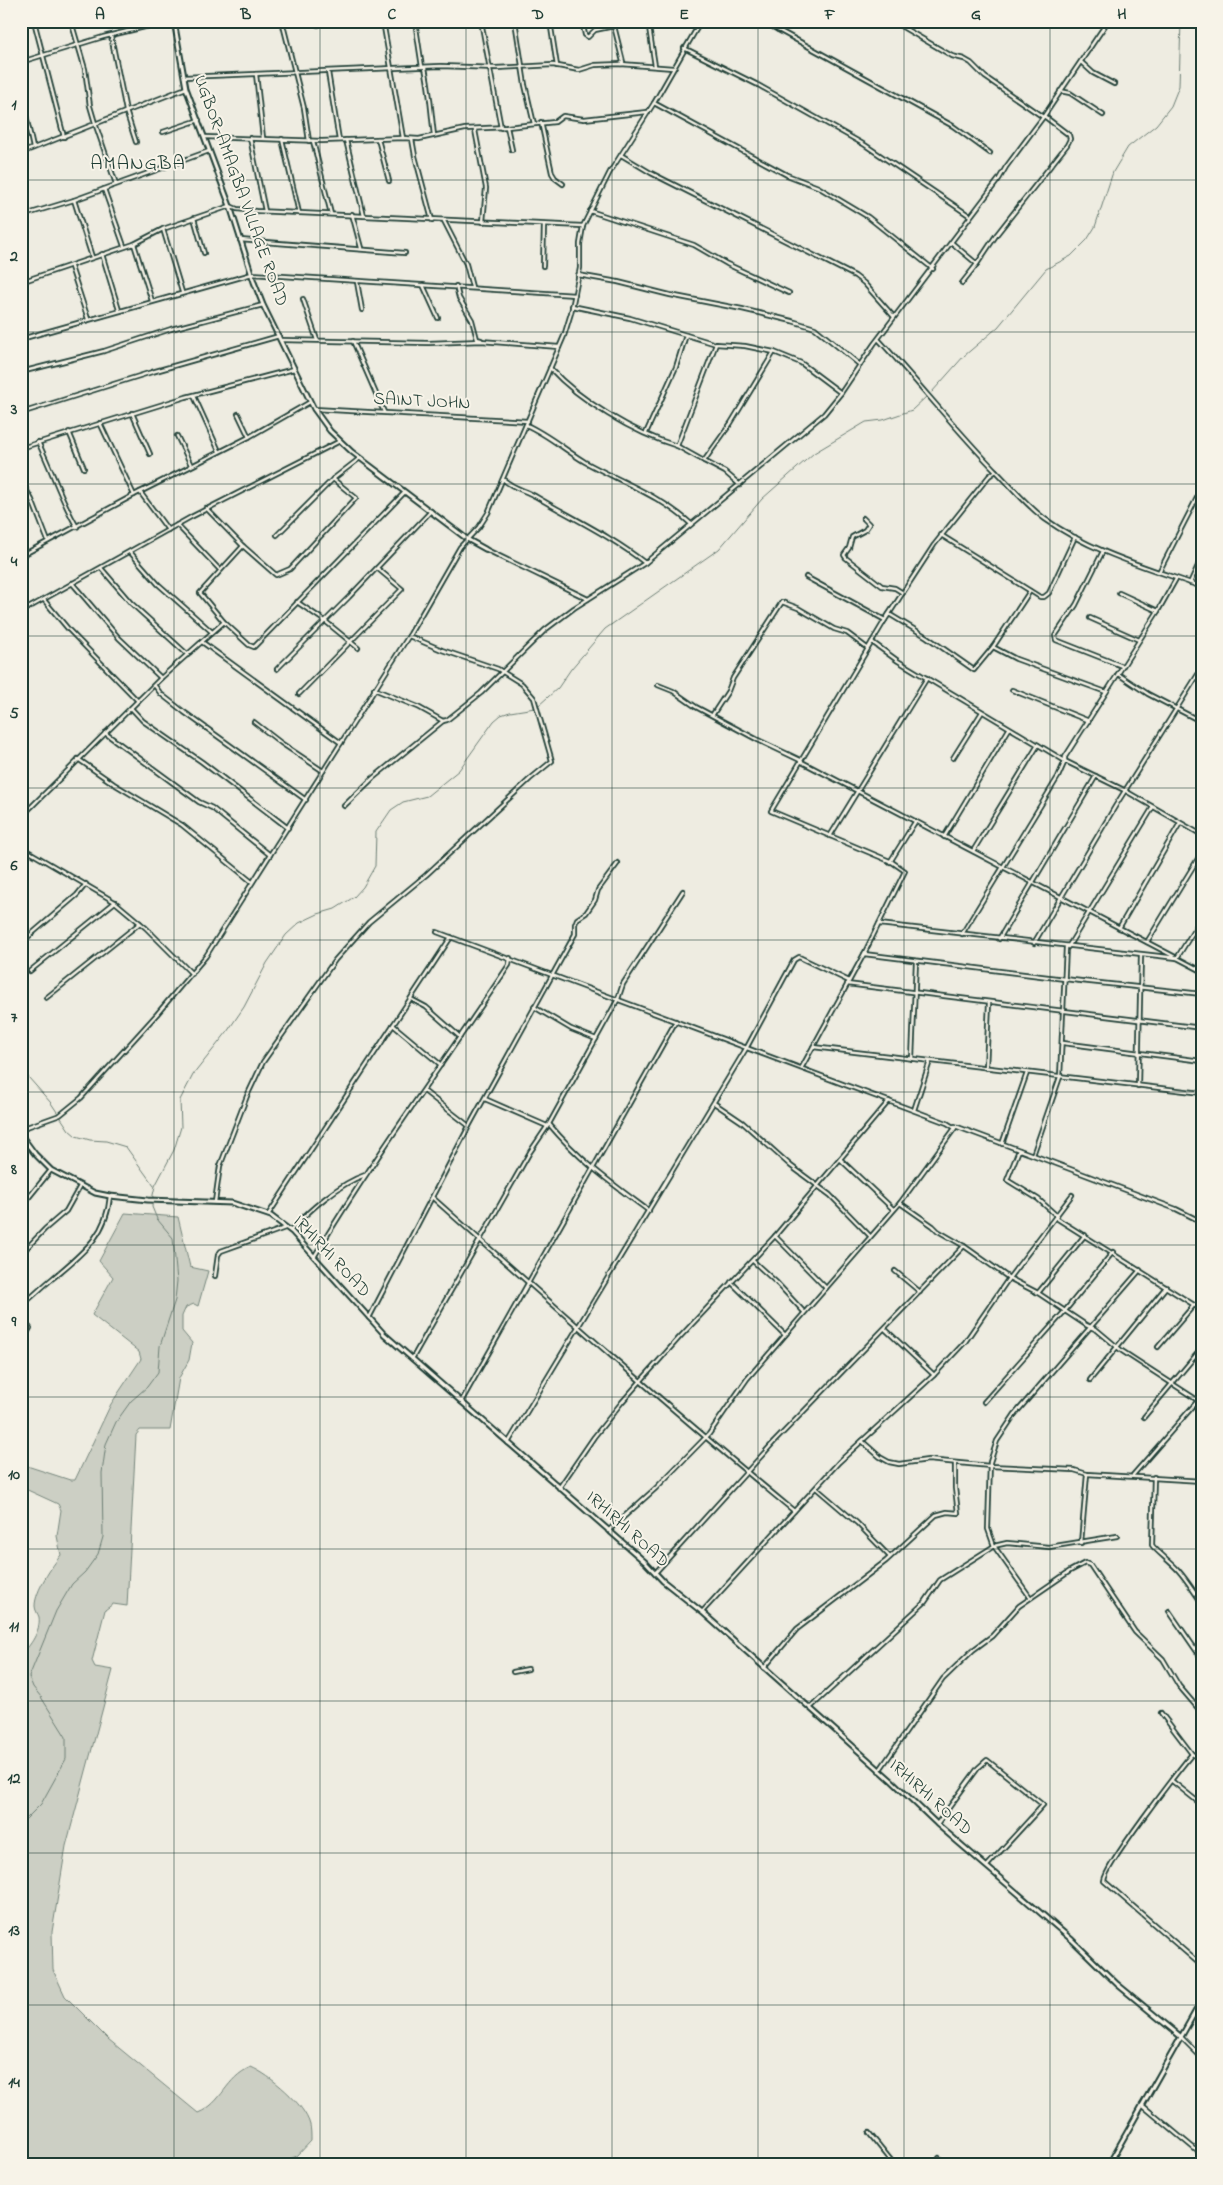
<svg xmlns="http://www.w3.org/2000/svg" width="1223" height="2185" font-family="'Indie Flower',sans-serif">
  <rect width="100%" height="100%" fill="#eeece1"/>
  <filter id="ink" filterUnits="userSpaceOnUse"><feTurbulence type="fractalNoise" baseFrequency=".02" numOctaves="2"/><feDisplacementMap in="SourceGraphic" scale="10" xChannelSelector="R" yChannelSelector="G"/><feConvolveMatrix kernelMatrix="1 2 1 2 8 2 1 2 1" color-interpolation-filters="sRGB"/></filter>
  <g filter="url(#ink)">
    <path fill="#cccfc4" stroke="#76867c" d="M125,1213L178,1217L190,1267L208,1271L198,1306L194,1304L186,1307L182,1316V1331L192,1343L189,1360L179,1378L170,1430H140L136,1435L127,1606L113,1604L105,1610L92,1661L95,1667L113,1670L66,1846L52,1932L53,1970L65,1996L108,2039L198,2113C223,2103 225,2078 251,2067C270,2075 305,2104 310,2125C311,2130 311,2136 311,2141L297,2156L276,2164H21V1655C30,1646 41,1631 39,1617C38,1614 35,1610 35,1606C35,1591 52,1566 61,1555L57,1536L61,1510L58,1504L21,1487V1464L70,1480H75L111,1404L141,1359L139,1352L92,1315L113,1277L99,1261Z"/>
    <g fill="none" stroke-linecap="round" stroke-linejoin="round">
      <g stroke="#6c7e74" stroke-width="1">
        <path d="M932,392L964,356L998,327L1046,269L1071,256L1087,240L1095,227L1113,172L1128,147L1156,125L1171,106L1179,86L1181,21"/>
        <path d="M538,706L558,688L571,669L605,629L719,549L762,499L814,453L866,422L883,420L912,410L926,397"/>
        <path d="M21,1069L51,1103L69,1130L76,1136L90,1140L106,1141L126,1147L154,1186"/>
        <path d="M21,1824L41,1804L66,1759V1737L41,1697L33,1687L29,1677L56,1611L72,1584L85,1572L98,1554L103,1537L102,1473L106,1444L116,1422L131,1401L147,1387L158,1372L160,1346L175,1300L177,1281L173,1238L157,1219L152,1207L153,1195L155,1186L174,1150L181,1127L180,1100L193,1075L227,1032L244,1007L267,963L286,935L299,923L318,914L335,909L354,897L363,887L375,866L376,832L391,810L403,802L427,796L459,770L494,721L501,715L510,712L535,708"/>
      </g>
      <path stroke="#9fa99f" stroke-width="5.5" d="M21,2147L23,2164"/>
      <g stroke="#1f3d34" stroke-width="6">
        <g id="minor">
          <path d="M34,21L64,137"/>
          <path d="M71,21L85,69L90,106L95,123L116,184"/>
          <path d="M282,21L304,108L309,141"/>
          <path d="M317,21L318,25"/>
          <path d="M383,21L403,138"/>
          <path d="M415,21L422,67"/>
          <path d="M481,21L501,128"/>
          <path d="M515,21L525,85L534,124"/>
          <path d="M550,21L557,66"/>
          <path d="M582,21L585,35L588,37L595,30L614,26L623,62L621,64"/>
          <path d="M613,21L614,26"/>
          <path d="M648,21L655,66"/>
          <path d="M762,21L953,126L990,153"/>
          <path d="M892,21L952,56L964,59L971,63L985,77L1043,117"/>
          <path d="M1201,21L1199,37L1202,42"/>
          <path d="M778,30L781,21"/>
          <path d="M111,36L126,111L136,142"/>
          <path d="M684,48L758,85L865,145L970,216"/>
          <path d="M21,62L103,37L170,21"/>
          <path d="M1081,62L1093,73L1114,84"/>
          <path d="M425,68C430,89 431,113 434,135"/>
          <path d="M328,72L339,140"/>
          <path d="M256,74L263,138"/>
          <path d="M184,77L441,66L496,68L553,65L579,70L595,65L621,64L673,68"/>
          <path d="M1060,91L1070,93L1103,115"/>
          <path d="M21,93L33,148"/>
          <path d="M654,103L787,175L818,187L868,217L933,269"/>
          <path d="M541,122L552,173L555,178L563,184"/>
          <path d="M507,127L512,150"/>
          <path d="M475,130L486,188L483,222"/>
          <path d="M163,132L199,120"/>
          <path d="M205,137L322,141L403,138L419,139L465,129L507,127L555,122L563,116L584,119L647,112"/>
          <path d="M250,138L265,211"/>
          <path d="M282,139L299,213"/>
          <path d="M378,139L389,181"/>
          <path d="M412,139L415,156L432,220"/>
          <path d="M346,140L364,216"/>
          <path d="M313,141L331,214"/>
          <path d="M21,153L186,88"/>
          <path d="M621,155L651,173L855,276L864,283L894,317"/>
          <path d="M104,189L124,246"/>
          <path d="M74,200L92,257"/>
          <path d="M590,211L694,245L727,264L789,293"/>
          <path d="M352,214L361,248"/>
          <path d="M21,216L74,200L209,151"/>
          <path d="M194,218L204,253"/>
          <path d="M444,221L466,264L472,287"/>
          <path d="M163,229L182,292"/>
          <path d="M240,240L405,253"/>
          <path d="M952,243L977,264L997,234L1067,145L1070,139L1069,135L1044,116"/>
          <path d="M134,244L152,301"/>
          <path d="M102,254L119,310"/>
          <path d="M543,266L544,225"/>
          <path d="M71,267L88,319"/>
          <path d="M578,275L618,282L670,295L742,309L792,321L815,328L860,365"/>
          <path d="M21,282L134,244L163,229L230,206L237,209L256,211L583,226"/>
          <path d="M357,282L362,310"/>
          <path d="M962,283L977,264"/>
          <path d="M423,285L438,318"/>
          <path d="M456,286L459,298L472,320L477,339L481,340"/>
          <path d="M303,299L317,340"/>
          <path d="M572,306L630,318L716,344L745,346L774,352L801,363L841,393"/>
          <path d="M21,339L252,274L575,295"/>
          <path d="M282,340L429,343L481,341L559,347"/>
          <path d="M879,340C919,383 955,429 996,471C1012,487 1026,505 1045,519C1091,552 1149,568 1202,587"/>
          <path d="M353,341L384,412"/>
          <path d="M550,368C580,401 634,433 677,446L716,344"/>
          <path d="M21,372L104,351L171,329L263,305"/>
          <path d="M194,396L219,451"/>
          <path d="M314,409L528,421"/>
          <path d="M21,413L152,372L279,336"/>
          <path d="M132,413L150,454"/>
          <path d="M238,414L249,437"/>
          <path d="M100,423L134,495"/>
          <path d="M526,425C547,434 565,450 585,462C621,482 661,496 691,524"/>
          <path d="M69,432L84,468"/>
          <path d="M646,433L676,367L686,335"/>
          <path d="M177,436L191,465"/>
          <path d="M38,442C52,470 61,500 77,527"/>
          <path d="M677,446L704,461"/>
          <path d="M21,448L186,397L294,369"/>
          <path d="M21,480L32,500L48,541"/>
          <path d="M504,480C513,488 524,490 535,496C572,518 611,536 645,563"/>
          <path d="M740,485L725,472L704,461L731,423L774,352"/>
          <path d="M140,492L168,530"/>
          <path d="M206,508L243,546L276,575L290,569L356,498L333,479"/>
          <path d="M863,518L869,524L865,530L852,537L849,548L844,555L846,558L882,586L895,588L903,593"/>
          <path d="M177,525L220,570"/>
          <path d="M277,535L333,479L360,458"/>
          <path d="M941,535L1040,597H1044L1049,593L1075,537"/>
          <path d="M243,546L200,593L224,622L249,645L254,647L405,492"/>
          <path d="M485,549L588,599"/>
          <path d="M1103,551L1076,605L1055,636L1056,640L1122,666"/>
          <path d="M130,552L158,584L212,632"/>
          <path d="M21,556L134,495L249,437L310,402"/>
          <path d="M101,568L131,603L188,655"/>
          <path d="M1159,572L1202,488"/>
          <path d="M806,577L885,620"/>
          <path d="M72,583L119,638L161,678"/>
          <path d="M1190,583L1202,557"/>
          <path d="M1030,591L993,647L1016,659L1106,692"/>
          <path d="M1119,593L1158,611"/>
          <path d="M44,600L69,630L138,701"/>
          <path d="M297,602L325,621L358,648"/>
          <path d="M21,612L191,517L340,441"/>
          <path d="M889,614L927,637L974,670L993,647"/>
          <path d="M1090,618L1139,640"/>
          <path d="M202,642L341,743"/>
          <path d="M872,642L898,661L1065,761V757L1158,611L1176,579"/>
          <path d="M277,669L349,597L431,511"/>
          <path d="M1118,674L1148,694L1202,722"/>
          <path d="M658,685L673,691L696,707L758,740L800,760"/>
          <path d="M155,686L161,694L184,712L306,800"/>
          <path d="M374,689L418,707L443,721L447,720L481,693L545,630L574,608L645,563L824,414L841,393L874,344L999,179L1006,167L1044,116L1108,21"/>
          <path d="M1012,690L1089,721"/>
          <path d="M299,694L402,589L377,568"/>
          <path d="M131,708L143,721L202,762L288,828"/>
          <path d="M713,714L728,691L733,678L782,602L798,608L834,629L847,633L867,648"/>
          <path d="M254,722L281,743L323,771"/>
          <path d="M105,733L199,802L212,808L270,855"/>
          <path d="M953,758L982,712"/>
          <path d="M78,759L114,784L182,825L252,882"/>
          <path d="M800,761L1202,971"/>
          <path d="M344,806L373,778L443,721"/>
          <path d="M21,817L161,678L224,622"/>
          <path d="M830,836L927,678"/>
          <path d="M944,837L1009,729"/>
          <path d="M21,847L115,902L146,928L192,974"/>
          <path d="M973,851L1038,745"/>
          <path d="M890,862L915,822"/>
          <path d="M879,924L1177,958L1202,917"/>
          <path d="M1119,928L1180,823"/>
          <path d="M437,932L947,1123L955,1128L900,1203L747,1379L709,1434L656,1488L608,1531"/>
          <path d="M962,934L1058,777L1065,761L1124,790L1202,835"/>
          <path d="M999,939L1096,776"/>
          <path d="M1147,942L1202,852"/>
          <path d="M21,943L77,895L86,884"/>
          <path d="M1034,943L1116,805L1202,668"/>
          <path d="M1068,947L1153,807"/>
          <path d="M864,954L1081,981L1202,994"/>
          <path d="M1199,969L1202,965"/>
          <path d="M30,971L115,902"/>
          <path d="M847,984L1202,1028"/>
          <path d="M46,998L140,923"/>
          <path d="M411,999L426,1007L460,1037"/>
          <path d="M534,1007L571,1029L596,1039"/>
          <path d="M393,1025L441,1065"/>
          <path d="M1063,1043L1202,1061"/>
          <path d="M813,1047L1202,1093"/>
          <path d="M912,1059L916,961"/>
          <path d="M802,1067L864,954L905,871L892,862L771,811L885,620L934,545L989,476L996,471"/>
          <path d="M986,1068L989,1003"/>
          <path d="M1138,1086L1141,955"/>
          <path d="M424,1091L469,1126"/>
          <path d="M485,1099L547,1126"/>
          <path d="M714,1103L742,1122L791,1166L830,1195L870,1236"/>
          <path d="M914,1110L930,1061"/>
          <path d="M549,1124C580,1161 610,1182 649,1211"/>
          <path d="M955,1126L1033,1155L1060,1077L1066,947"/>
          <path d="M21,1129L60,1115L81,1098L157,1014L206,956L410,634L460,547L479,527L488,513L564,336L571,313L580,268V244L583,226L610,172L654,103L701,21"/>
          <path d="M1002,1144L1027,1073"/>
          <path d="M1019,1150L1007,1180L1038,1199L1057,1216"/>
          <path d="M21,1152L28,1145"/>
          <path d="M1033,1155L1176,1209L1202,1222"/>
          <path d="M840,1159L893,1209"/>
          <path d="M433,1198C552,1304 671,1410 794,1511"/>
          <path d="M215,1202L220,1166L247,1096L263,1062L335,960L369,922L426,875L530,779L552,761L534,698L522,684L498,669L442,650L409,636"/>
          <path d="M900,1203L933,1226L938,1231L964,1246L1009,1278L1038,1293L1086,1325L1097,1330L1122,1351L1202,1403"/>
          <path d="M21,1207L51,1170"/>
          <path d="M268,1215L451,937"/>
          <path d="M1056,1218L1202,1310"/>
          <path d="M291,1230C308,1211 340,1183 365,1175"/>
          <path d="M775,1236L826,1288"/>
          <path d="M21,1254L45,1229L66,1211L80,1186"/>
          <path d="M314,1257C374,1157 444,1062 509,965L510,958"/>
          <path d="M753,1261L777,1283L804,1312"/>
          <path d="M895,1271L920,1292"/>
          <path d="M215,1276L218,1255L221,1251L285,1228"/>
          <path d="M731,1282L785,1335"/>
          <path d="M1038,1293L1085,1235"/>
          <path d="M21,1306C32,1297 42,1287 53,1278C81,1254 107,1236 110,1196"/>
          <path d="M369,1318L468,1128L575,934V924L577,919L586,913L595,900L598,890L618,863"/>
          <path d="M21,1319L30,1328L21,1343"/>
          <path d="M885,1329L934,1375"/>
          <path d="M1158,1347L1194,1305"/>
          <path d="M412,1359L530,1152L549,1124L618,999L623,984L683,891"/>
          <path d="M1090,1380L1166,1287"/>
          <path d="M461,1402L676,1021"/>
          <path d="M984,1402L1064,1312L1113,1252"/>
          <path d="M1144,1417L1202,1348"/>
          <path d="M862,1441L880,1457L889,1462L899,1464L928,1460L990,1466L1074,1470L1087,1474L1202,1481"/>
          <path d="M508,1443L747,1047L794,960L799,957L849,981"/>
          <path d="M1133,1475L1202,1396"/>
          <path d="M1154,1477L1152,1545C1155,1550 1172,1563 1178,1570C1187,1580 1194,1592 1202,1603"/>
          <path d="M559,1488L594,1437L622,1402L679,1338L775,1236L889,1101"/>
          <path d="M816,1488L857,1523L890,1557"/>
          <path d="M1081,1543L1087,1474"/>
          <path d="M655,1573L774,1442L964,1246"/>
          <path d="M1030,1597L994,1546L988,1529L990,1462L997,1441L1015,1414L1140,1270"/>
          <path d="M1169,1611L1202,1659"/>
          <path d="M702,1612L839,1462L934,1375L965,1342L1009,1278L1072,1195"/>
          <path d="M764,1668L797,1629L886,1561L936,1515L947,1512L958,1513L955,1488V1463"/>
          <path d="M513,1672L528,1669"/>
          <path d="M810,1708L925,1602L940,1580L994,1546L1007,1543L1049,1547L1117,1536"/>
          <path d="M1161,1713L1192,1754L1202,1760"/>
          <path d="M1192,1754C1178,1771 1105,1865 1104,1881L1202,1966"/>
          <path d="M879,1771L943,1679L973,1650L992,1636L1019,1606L1070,1571L1085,1563L1090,1565L1135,1632L1163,1659L1179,1686L1202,1713"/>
          <path d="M1172,1781L1202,1805"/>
          <path d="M937,1824L978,1768L987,1760L1043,1805L987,1866"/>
          <path d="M1180,2036L1202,2058"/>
          <path d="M1142,2105L1202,2155"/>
          <path d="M869,2133L894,2164"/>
          <path d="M939,2158L945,2164"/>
        </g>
      </g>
      <g stroke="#1f3d34" stroke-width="7">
        <g id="tertiary">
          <path d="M174,21L186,88L230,206L254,282L263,305L314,409L330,431L352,452L467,539L485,549"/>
          <path d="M21,1135L35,1154L51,1170L95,1193L110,1196L148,1200L232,1203L271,1216L292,1232L384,1334L645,1562L663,1581L702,1612L891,1780L937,1824L1072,1940L1117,1984L1180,2036"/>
          <path d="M1109,2164L1202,2000"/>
        </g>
      </g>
      <use href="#minor" stroke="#f7f3e8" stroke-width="2.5"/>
      <use href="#tertiary" stroke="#f7f3e8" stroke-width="3"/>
    </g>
  </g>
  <path fill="none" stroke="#1f3d34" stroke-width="1" stroke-opacity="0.55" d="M174,21V2164M320,21V2164M466,21V2164M612,21V2164M758,21V2164M904,21V2164M1050,21V2164M21,180H1202M21,332H1202M21,484H1202M21,636H1202M21,788H1202M21,940H1202M21,1092H1202M21,1245H1202M21,1397H1202M21,1549H1202M21,1701H1202M21,1853H1202M21,2005H1202"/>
  <g text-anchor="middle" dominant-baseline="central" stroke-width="4" stroke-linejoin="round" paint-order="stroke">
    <g font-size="18" fill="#1f3d34" stroke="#f7f3e8">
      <text transform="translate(240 191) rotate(70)">UGBOR-AMAGBA VILLAGE ROAD</text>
      <text transform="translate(422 402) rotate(3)">SAINT JOHN</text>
      <text transform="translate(331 1257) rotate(47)">IRHIRHI ROAD</text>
      <text transform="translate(627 1530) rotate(42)">IRHIRHI ROAD</text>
      <text transform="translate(930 1798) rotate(42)">IRHIRHI ROAD</text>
    </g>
    <g font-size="20" letter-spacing="1" fill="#1f3d34" stroke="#f7f3e8">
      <text x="138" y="164">AMANGBA</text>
    </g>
  </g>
  <rect width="1223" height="2185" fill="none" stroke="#f7f3e8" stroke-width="55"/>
  <rect x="28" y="28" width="1168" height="2130" fill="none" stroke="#1f3d34" stroke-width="2"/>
  <g font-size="16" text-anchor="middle" font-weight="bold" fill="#1f3d34">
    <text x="100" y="19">A</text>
    <text x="246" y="19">B</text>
    <text x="392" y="19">C</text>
    <text x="538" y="19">D</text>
    <text x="684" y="19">E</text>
    <text x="830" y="19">F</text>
    <text x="976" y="19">G</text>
    <text x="1122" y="19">H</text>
    <text x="14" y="109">1</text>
    <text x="14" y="261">2</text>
    <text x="14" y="414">3</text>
    <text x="14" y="566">4</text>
    <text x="14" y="718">5</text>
    <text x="14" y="870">6</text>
    <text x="14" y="1022">7</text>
    <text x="14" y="1174">8</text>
    <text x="14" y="1326">9</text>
    <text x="14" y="1479">10</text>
    <text x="14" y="1631">11</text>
    <text x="14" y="1783">12</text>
    <text x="14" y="1935">13</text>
    <text x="14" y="2087">14</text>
  </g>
</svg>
